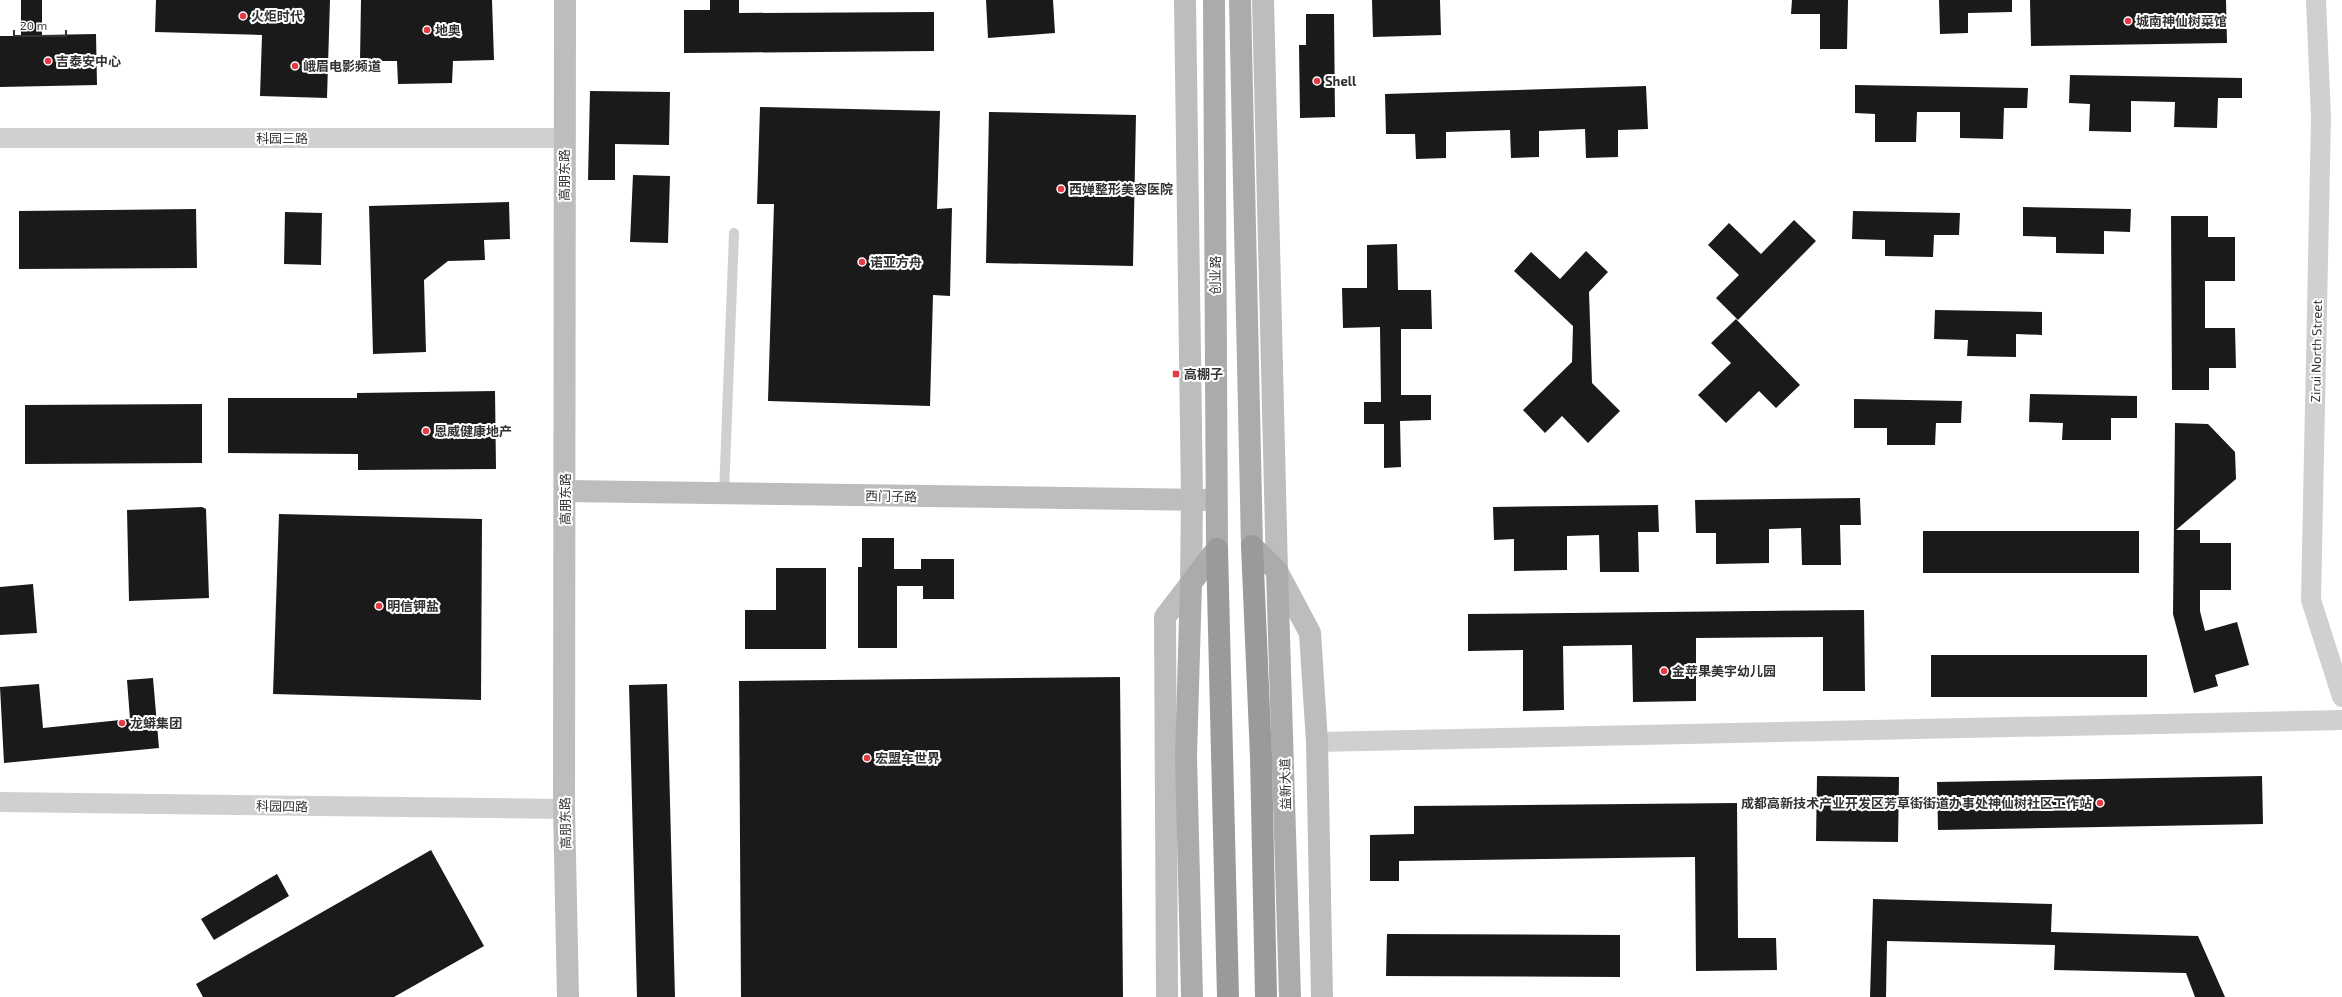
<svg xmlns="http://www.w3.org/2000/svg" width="2342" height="997" font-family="'Exo 2','Noto Sans SC',sans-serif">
  <rect width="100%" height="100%" fill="#fff"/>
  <g fill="#1a1a1a">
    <path d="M21,0H42V35L96,34L97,85L0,87V36H21Z"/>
    <path d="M156,0H330L327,98L260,96L262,35L155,32Z"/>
    <path d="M361,0H492L494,60L453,61L452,83L398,84L397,61H360Z"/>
    <path d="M710,0H739V13L934,12V51L684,53V10H710Z"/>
    <path d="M986,0H1053L1055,33L988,38Z"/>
    <path d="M1372,0H1440L1441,35L1373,37Z"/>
    <path d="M1792,0H1848L1847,49H1820V14H1791Z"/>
    <path d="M1939,0H2012V12L1968,13V33L1940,34Z"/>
    <path d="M2030,0H2226L2227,43L2031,46Z"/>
    <path d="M1306,14H1334L1335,117L1300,118L1299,45H1306Z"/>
    <path d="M2070,75L2242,78V98H2218L2217,128L2174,127L2175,102L2131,101V132L2089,131L2090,104L2069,103Z"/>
    <path d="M1855,85L2028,88L2027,108H2004L2003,139L1960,138V112H1917L1916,142H1875V114L1855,113Z"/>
    <path d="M1646,86L1648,129L1618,130V157L1586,158L1585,129L1539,131V157L1511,158L1510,130L1446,132V158L1416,159L1415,134H1386L1385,94Z"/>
    <path d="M590,91L670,92L669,145L615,144V180H588Z"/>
    <path d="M760,107L940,111L937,209L952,208L950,296L933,295L930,406L768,401L774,204H757Z"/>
    <path d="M989,112L1136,115L1133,266L986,263Z"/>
    <path d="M633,175L670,176L668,243L630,242Z"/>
    <path d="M509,202L510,239L484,240L485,260L448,261L424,280L426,352L373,354L369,206Z"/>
    <path d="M2023,207L2131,209L2130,232L2104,231V254L2056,253V237L2023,236Z"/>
    <path d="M196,209L197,268L19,269V211Z"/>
    <path d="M1853,211L1960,213L1959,235H1934L1933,257L1885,256V240L1852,239Z"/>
    <path d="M285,212L322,213L321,265L284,264Z"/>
    <path d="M2171,216H2208V237H2235V281H2205V328H2235L2236,368H2209V390H2172Z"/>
    <path d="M1794,220L1816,241L1738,320L1716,298L1739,275L1708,245L1729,223L1761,254Z"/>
    <path d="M1397,244L1398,290H1431L1432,329H1401V395H1431V420L1400,421L1401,467L1384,468V424H1364V402H1381L1380,327L1343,328L1342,288H1367V245Z"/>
    <path d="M1586,251L1608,272L1589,292L1592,383L1620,411L1588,443L1562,416L1545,433L1523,410L1572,362L1573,326L1514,271L1531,252L1560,279Z"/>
    <path d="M1935,310L2042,312V335L2016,334V357L1967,356L1968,340L1934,339Z"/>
    <path d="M1736,319L1800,385L1776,408L1759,391L1726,423L1698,395L1731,363L1711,343Z"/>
    <path d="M495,391L496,469L358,470V454L228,453V398H357V393Z"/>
    <path d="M2030,394L2137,396V418H2111V440H2062L2063,423L2029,422Z"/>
    <path d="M1854,399L1962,401L1961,423H1936L1935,445H1887V428H1854Z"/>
    <path d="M202,404V463L25,464V405Z"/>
    <path d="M2175,423L2208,424L2235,452L2236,479L2176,530H2200V543H2231V590H2200V611L2205,631L2237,622L2249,665L2215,675L2218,686L2194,693L2173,614Z"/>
    <path d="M1860,498L1861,525H1840L1841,565H1802L1801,528L1769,529V563L1716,564V533H1696L1695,500Z"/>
    <path d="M1658,505L1659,532H1638L1639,572H1600L1599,535L1567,536V570L1514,571V539L1494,540L1493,507Z"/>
    <path d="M202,507L206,509L209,598L129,601L127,510Z"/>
    <path d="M279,514L482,519L481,700L273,694Z"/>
    <rect x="1923" y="531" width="216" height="42"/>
    <path d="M862,538H894V569H921V559H954V599H923V586H897V648H858V567H862Z"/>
    <path d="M776,568H826V649H745V610H776Z"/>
    <path d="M33,584L37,633L0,635V587Z"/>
    <path d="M1864,610L1865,691H1823V637L1696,638V701L1633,702L1632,645L1563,646L1564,710L1523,711V650L1468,651V614Z"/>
    <rect x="1931" y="655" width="216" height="42"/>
    <path d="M1120,677L1123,997H741L739,681Z"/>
    <path d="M153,678L159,748L4,763L0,687L39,684L43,728L130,719L127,680Z"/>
    <path d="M667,684L675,997H637L629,685Z"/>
    <path d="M1817,776L1899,777L1898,842L1816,841Z"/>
    <path d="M2262,776L2263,824L1938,830L1937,782Z"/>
    <path d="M1737,803L1738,938H1776L1777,970L1696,971L1695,857L1399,861V881H1370V835L1414,834V806Z"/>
    <path d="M431,850L484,946L394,997H203L196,984Z"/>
    <path d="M277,874L289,896L214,940L201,919Z"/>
    <path d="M1873,899L2052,904L2051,932L2198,936L2225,997H2195L2186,973L2054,970L2055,945L1887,941L1886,997H1870Z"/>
    <path d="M1387,934L1620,935V977L1386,976Z"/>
  </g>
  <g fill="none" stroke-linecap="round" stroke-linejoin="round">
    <path stroke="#d0d0d0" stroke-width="10" d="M724,494L734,233"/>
    <g stroke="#d0d0d0" stroke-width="20">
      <path d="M2316,0L2321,117L2311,600L2342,697"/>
      <path d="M0,138H564"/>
      <path d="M1317,742L2342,720"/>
      <path d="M0,802L564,809"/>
    </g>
    <g stroke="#bdbdbd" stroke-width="22">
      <path d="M565,0L564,809L568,997"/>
      <path d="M1263,0L1277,571L1310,633L1317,742L1322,997"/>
      <path d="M566,491L1206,500"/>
      <path d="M1167,997L1165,617L1191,583L1192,499L1185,0"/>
    </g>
    <g stroke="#ababab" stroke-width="22">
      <path d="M1240,0L1252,546L1277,571L1290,997"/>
      <path d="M1192,997L1186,757L1191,583L1217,549L1214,0"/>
    </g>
    <g stroke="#9a9a9a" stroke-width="22">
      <path d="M1252,546L1261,757L1266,997"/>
      <path d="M1217,549L1228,997"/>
    </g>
  </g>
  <g fill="#e63946" stroke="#fff" stroke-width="1.5">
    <circle cx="243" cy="16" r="4"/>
    <circle cx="2128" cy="21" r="4"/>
    <circle cx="427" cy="30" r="4"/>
    <circle cx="48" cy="61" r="4"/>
    <circle cx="295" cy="66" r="4"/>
    <circle cx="1317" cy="81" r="4"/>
    <circle cx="1061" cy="189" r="4"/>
    <circle cx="862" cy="262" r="4"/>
    <rect x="1172" y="370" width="8" height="8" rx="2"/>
    <circle cx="426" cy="431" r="4"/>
    <circle cx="379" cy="606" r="4"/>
    <circle cx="1664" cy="671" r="4"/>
    <circle cx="122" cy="723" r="4"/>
    <circle cx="867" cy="758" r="4"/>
    <circle cx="2100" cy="803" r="4"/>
  </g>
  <g text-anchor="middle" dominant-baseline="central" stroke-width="4" stroke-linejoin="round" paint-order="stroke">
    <g font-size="13" font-weight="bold" fill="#333" stroke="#fff" text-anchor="start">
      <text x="251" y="16">火炬时代</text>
      <text x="2136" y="21">城南神仙树菜馆</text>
      <text x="435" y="30">地奥</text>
      <text x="56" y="61">吉泰安中心</text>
      <text x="303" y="66">峨眉电影频道</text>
      <text x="1325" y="81">Shell</text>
      <text x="1069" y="189">西婵整形美容医院</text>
      <text x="870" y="262">诺亚方舟</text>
      <text x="1184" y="374">高棚子</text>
      <text x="434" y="431">恩威健康地产</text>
      <text x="387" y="606">明信钾盐</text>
      <text x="1672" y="671">金苹果美宇幼儿园</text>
      <text x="130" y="723">龙蟒集团</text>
      <text x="875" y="758">宏盟车世界</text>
      <text x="2092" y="803" text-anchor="end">成都高新技术产业开发区芳草街街道办事处神仙树社区工作站</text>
    </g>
    <g font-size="13" fill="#333" stroke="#fff">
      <text x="282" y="138">科园三路</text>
      <text transform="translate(564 175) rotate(-90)">高朋东路</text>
      <text transform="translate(1215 275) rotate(-90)">创业路</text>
      <text transform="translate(2316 351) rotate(-89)">Zirui North Street</text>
      <text transform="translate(891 496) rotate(1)">西门子路</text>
      <text transform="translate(565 499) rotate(-90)">高朋东路</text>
      <text transform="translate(1285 784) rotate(-91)">益新大道</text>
      <text transform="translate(282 806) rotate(1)">科园四路</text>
      <text transform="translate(565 823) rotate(-91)">高朋东路</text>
    </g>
  </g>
  <path d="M14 30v6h52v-6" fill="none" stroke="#333333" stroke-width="2"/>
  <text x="20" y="30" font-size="12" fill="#333333" stroke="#ffffff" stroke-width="3" paint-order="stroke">20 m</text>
</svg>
